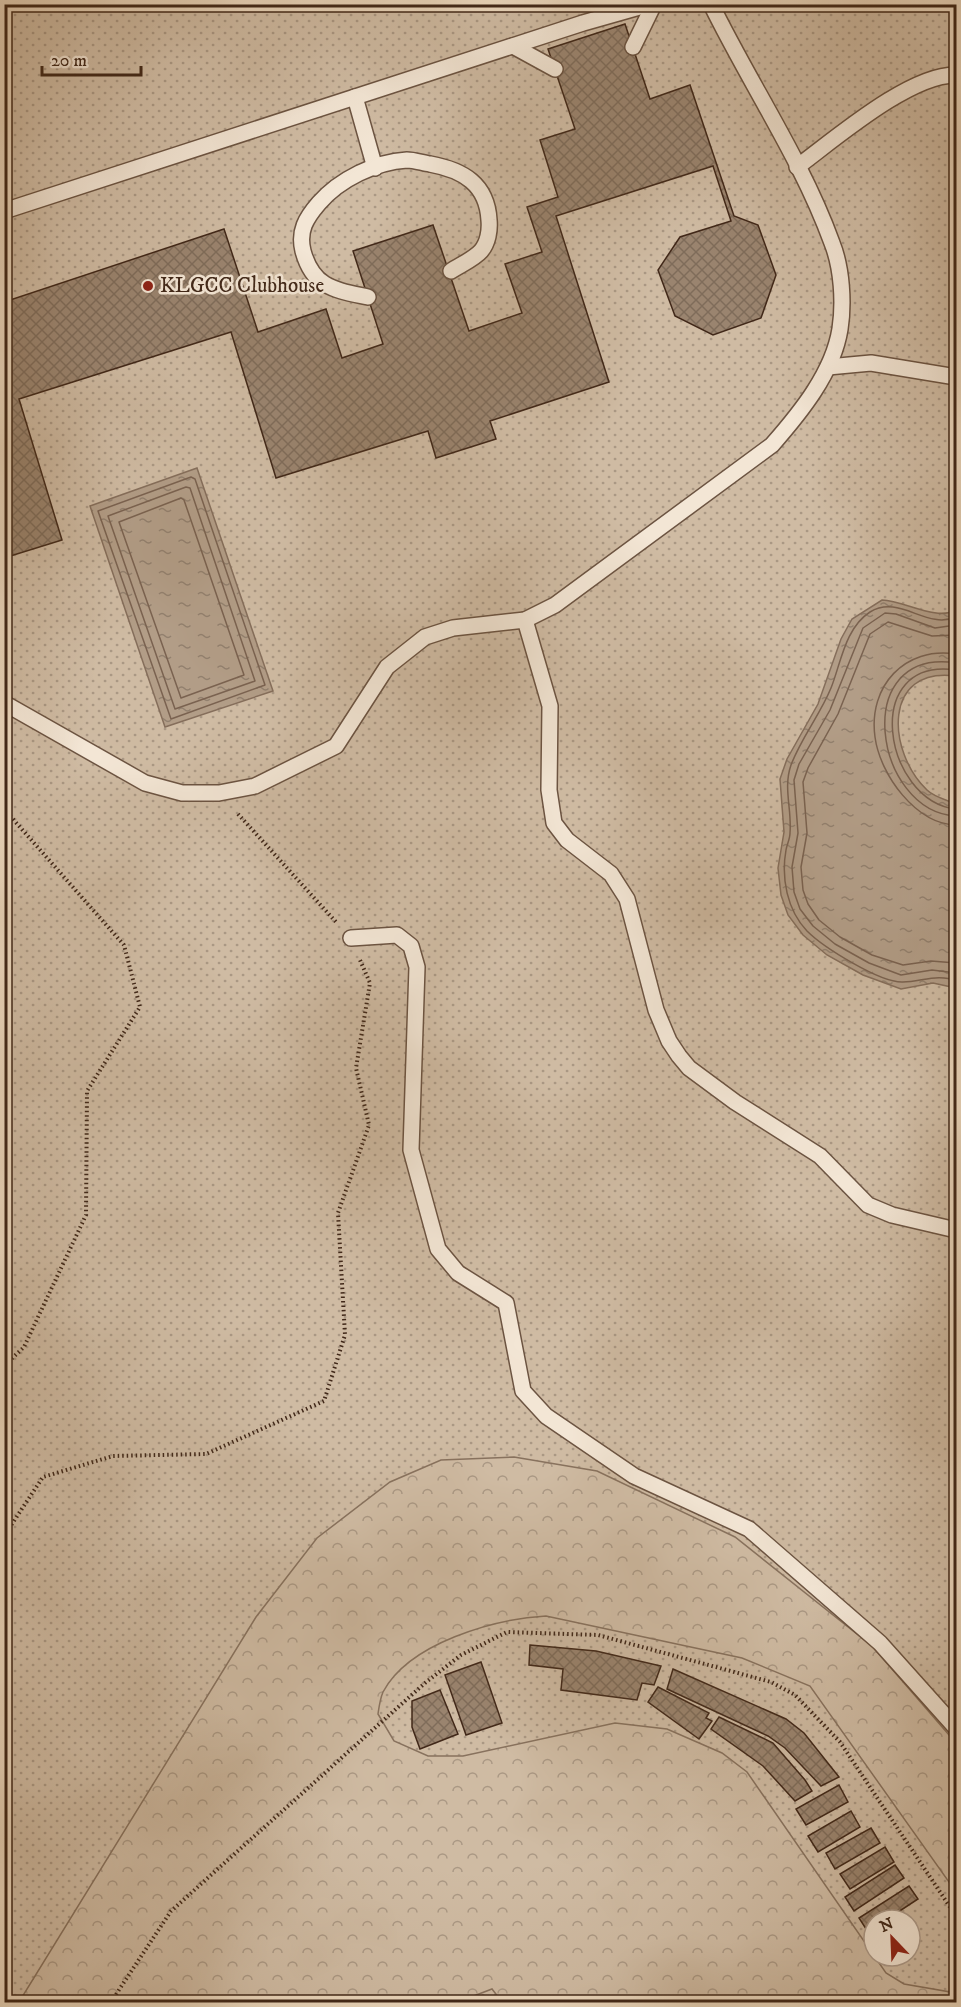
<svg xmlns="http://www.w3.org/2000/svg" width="961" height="2007" font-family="'IM FELL DW Pica',serif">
  <defs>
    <pattern id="grass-dots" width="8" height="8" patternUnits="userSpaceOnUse" patternTransform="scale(1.5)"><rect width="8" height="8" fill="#cfbba3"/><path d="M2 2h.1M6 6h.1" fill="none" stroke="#aa9884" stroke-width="1.8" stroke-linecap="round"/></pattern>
    <pattern id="forest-crowns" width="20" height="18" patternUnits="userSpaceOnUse" patternTransform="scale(1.5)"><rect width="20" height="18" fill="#cfbba3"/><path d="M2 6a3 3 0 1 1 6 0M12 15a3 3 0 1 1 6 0" fill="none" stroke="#aa9884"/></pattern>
    <pattern id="water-ripples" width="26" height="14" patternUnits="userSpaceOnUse" patternTransform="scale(1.5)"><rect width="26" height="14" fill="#b29d87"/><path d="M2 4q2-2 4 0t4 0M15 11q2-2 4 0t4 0" fill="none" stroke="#92806e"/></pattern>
    <pattern id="building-cross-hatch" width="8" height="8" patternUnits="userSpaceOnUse" patternTransform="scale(1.5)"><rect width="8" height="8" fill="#9a846f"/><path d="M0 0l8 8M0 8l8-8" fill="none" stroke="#7f6c5a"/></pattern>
  </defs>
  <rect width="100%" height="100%" fill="#ecd9bf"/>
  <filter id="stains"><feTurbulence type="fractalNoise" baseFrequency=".00333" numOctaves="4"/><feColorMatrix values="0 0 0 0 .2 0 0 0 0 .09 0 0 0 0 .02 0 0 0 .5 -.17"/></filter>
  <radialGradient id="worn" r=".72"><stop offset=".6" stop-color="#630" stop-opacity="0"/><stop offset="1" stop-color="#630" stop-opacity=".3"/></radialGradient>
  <path fill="url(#grass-dots)" stroke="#88725e" stroke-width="1.5" fill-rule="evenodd" d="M5,5H956V2002H5ZM874,1920H910V1956H874Z"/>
  <path fill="url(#forest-crowns)" stroke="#88725e" stroke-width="1.5" d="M514,1457L597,1471L735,1537L872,1646L956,1743V1892L810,1686L742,1658L546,1616C494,1619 409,1643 383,1692C380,1699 379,1707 378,1714L394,1741L428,1756H463L615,1723L667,1729L722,1753L747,1772L886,1973L904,1984L956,1993V2002H502L492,1989L458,2002H19L256,1617L317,1538L390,1482L441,1460Z"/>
  <g fill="url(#water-ripples)" stroke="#856e5b" stroke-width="1.5">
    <path d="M197,468L273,691L165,727L90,506Z"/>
    <path d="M882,600C905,601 936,621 956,610V676C882,666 887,752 927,790C934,797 947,800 956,804V988L933,983L901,989L863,975L827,955L803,935L788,915L781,895L778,868L784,832L780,779L787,759L818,704L841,639L852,619Z"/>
  </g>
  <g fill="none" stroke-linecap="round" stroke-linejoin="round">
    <g stroke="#7a6250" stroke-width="1.5">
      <path d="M191,477L195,479L265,685L171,719L98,511Z"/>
      <path d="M186,487L190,488L255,681L175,709L108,516Z"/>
      <path d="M181,498L184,500L244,675L181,698L119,522Z"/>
      <path d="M956,617C926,630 900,594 870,612C845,628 841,663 831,688C820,715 801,738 791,765C783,788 792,809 790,833C790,839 787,844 786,850C781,878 787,910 807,931C823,947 880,983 903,982C921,982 938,973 956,981"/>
      <path d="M956,625L935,628L896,614L885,613L863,628L830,710L799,764L794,780L798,833L792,867L794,892L800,909L813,926L835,944L869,963L901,975L932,970L956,973"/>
      <path d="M956,635L932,636L888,622L870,634L838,714L808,768L803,782L807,833L801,867L803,890L808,904L819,920L840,937L872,955L903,965L931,961L956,963"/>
      <path d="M956,654C905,646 868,686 875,737C880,775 916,824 956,825"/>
      <path d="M956,663C849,647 874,812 956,816"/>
      <path d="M956,670C860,656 883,801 956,809"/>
    </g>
  </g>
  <g fill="url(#building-cross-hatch)" stroke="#412819" stroke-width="1.5">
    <path d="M625,24L650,99L690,85L734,216L758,225L776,275L761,318L713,335L675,316L658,270L680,237L731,221L713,166L556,216L609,382L490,421L496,439L436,458L428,431L276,478L231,332L19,399L62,540L4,558V302L224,229L258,332L326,309L342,358L383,344L353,251L433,225L469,331L522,313L505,264L542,252L527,207L558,197L540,140L575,129L548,49Z"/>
    <path d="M530,1645L596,1651L661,1666L654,1685L642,1683L637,1700L561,1690L563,1669L529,1665Z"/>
    <path d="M481,1662L502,1723L466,1735L445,1675Z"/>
    <path d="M673,1669L786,1719L804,1733L839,1777L821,1786L785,1748L768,1736L667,1689Z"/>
    <path d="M658,1687L709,1713L706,1718L712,1721L699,1739L648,1702Z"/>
    <path d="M440,1690L458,1734L420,1749L412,1727V1701Z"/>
    <path d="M719,1717L773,1743L805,1780L812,1791L795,1801L763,1766L711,1729Z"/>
    <path d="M839,1785L848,1802L806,1825L796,1809Z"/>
    <path d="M851,1811L860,1827L818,1852L808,1836Z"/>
    <path d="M871,1828L880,1843L835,1869L826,1853Z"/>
    <path d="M885,1847L894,1862L850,1889L840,1874Z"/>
    <path d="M895,1865L904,1878L854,1911L845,1897Z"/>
    <path d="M909,1886L918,1899L886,1920H874V1928L868,1932L859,1918Z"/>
  </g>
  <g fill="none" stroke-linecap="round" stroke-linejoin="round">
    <g stroke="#6c5442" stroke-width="18">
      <g id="lane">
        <path d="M513,46L555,69"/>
        <path d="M633,47L654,4"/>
        <path d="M355,97L375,168"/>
        <path d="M797,167C835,139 910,74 956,75"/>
        <path d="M4,211L583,23L650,4"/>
        <path d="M368,297C335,290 313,288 303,251C298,231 306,218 319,203C340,179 375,162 407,160C414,160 423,163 430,164C463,170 487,184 489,220C490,230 488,243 481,251C474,259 460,265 451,271"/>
        <path d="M828,367L871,363L956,377"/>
        <path d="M525,620L550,706L549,790L554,823L567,840L611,874L627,899L656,1010L669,1041L679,1056L689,1068L735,1102L820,1156L868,1205L892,1215L956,1230"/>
        <path d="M4,703L145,783L182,793H219L255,786L336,746L387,667L425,637L453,628L525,620L555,605L772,445C800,413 833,373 840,329C844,303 842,268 832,243C802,160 750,84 711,4"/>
        <path d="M351,938L397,935L411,946L417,967L411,1150L438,1249L458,1273L506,1303L523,1391L546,1416L634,1476L749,1529L880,1643L956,1728"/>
      </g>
    </g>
    <g stroke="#412819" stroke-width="4" stroke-dasharray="1.5 3" stroke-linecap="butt">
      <path d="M4,809L124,945L140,1007L87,1091L86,1215L24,1347L4,1366"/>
      <path d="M238,814L336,922"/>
      <path d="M4,1536L43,1477L113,1456L206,1454L324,1401L345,1335L338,1213L369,1125L356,1068L370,983L360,960"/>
      <path d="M111,2002L171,1911L425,1683L461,1655L507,1632L598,1635L771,1682L795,1695L840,1742L956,1916"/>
    </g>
    <use href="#lane" stroke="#f3e6d5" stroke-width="15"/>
  </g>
  <circle fill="#8f2418" stroke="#f3e6d5" stroke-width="2" cx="148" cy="286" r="6"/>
  <g text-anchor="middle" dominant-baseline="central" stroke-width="5" stroke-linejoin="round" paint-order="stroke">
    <g font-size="21" fill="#412819" stroke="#f3e6d5" text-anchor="start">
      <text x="160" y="286">KLGCC Clubhouse</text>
    </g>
  </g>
  <rect width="961" height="2007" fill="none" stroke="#ecd9bf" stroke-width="24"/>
  <rect x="6" y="6" width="949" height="1995" fill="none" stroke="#412819" stroke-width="3"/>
  <rect x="12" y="12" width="937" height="1983" fill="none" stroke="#412819" stroke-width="1.5"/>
  <g transform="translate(892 1938) rotate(337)"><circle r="28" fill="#f3e6d5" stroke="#ac9a8a" stroke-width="1.5"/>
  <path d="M0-4.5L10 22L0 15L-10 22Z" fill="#8f2418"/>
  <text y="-9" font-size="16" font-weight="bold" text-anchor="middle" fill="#412819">N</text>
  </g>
  <path d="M42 66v9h99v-9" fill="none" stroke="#412819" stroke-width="3"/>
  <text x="51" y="66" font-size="18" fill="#412819" stroke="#f3e6d5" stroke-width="4.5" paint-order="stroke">20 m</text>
  <rect width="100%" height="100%" filter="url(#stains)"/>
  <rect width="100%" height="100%" fill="url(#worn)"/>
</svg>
